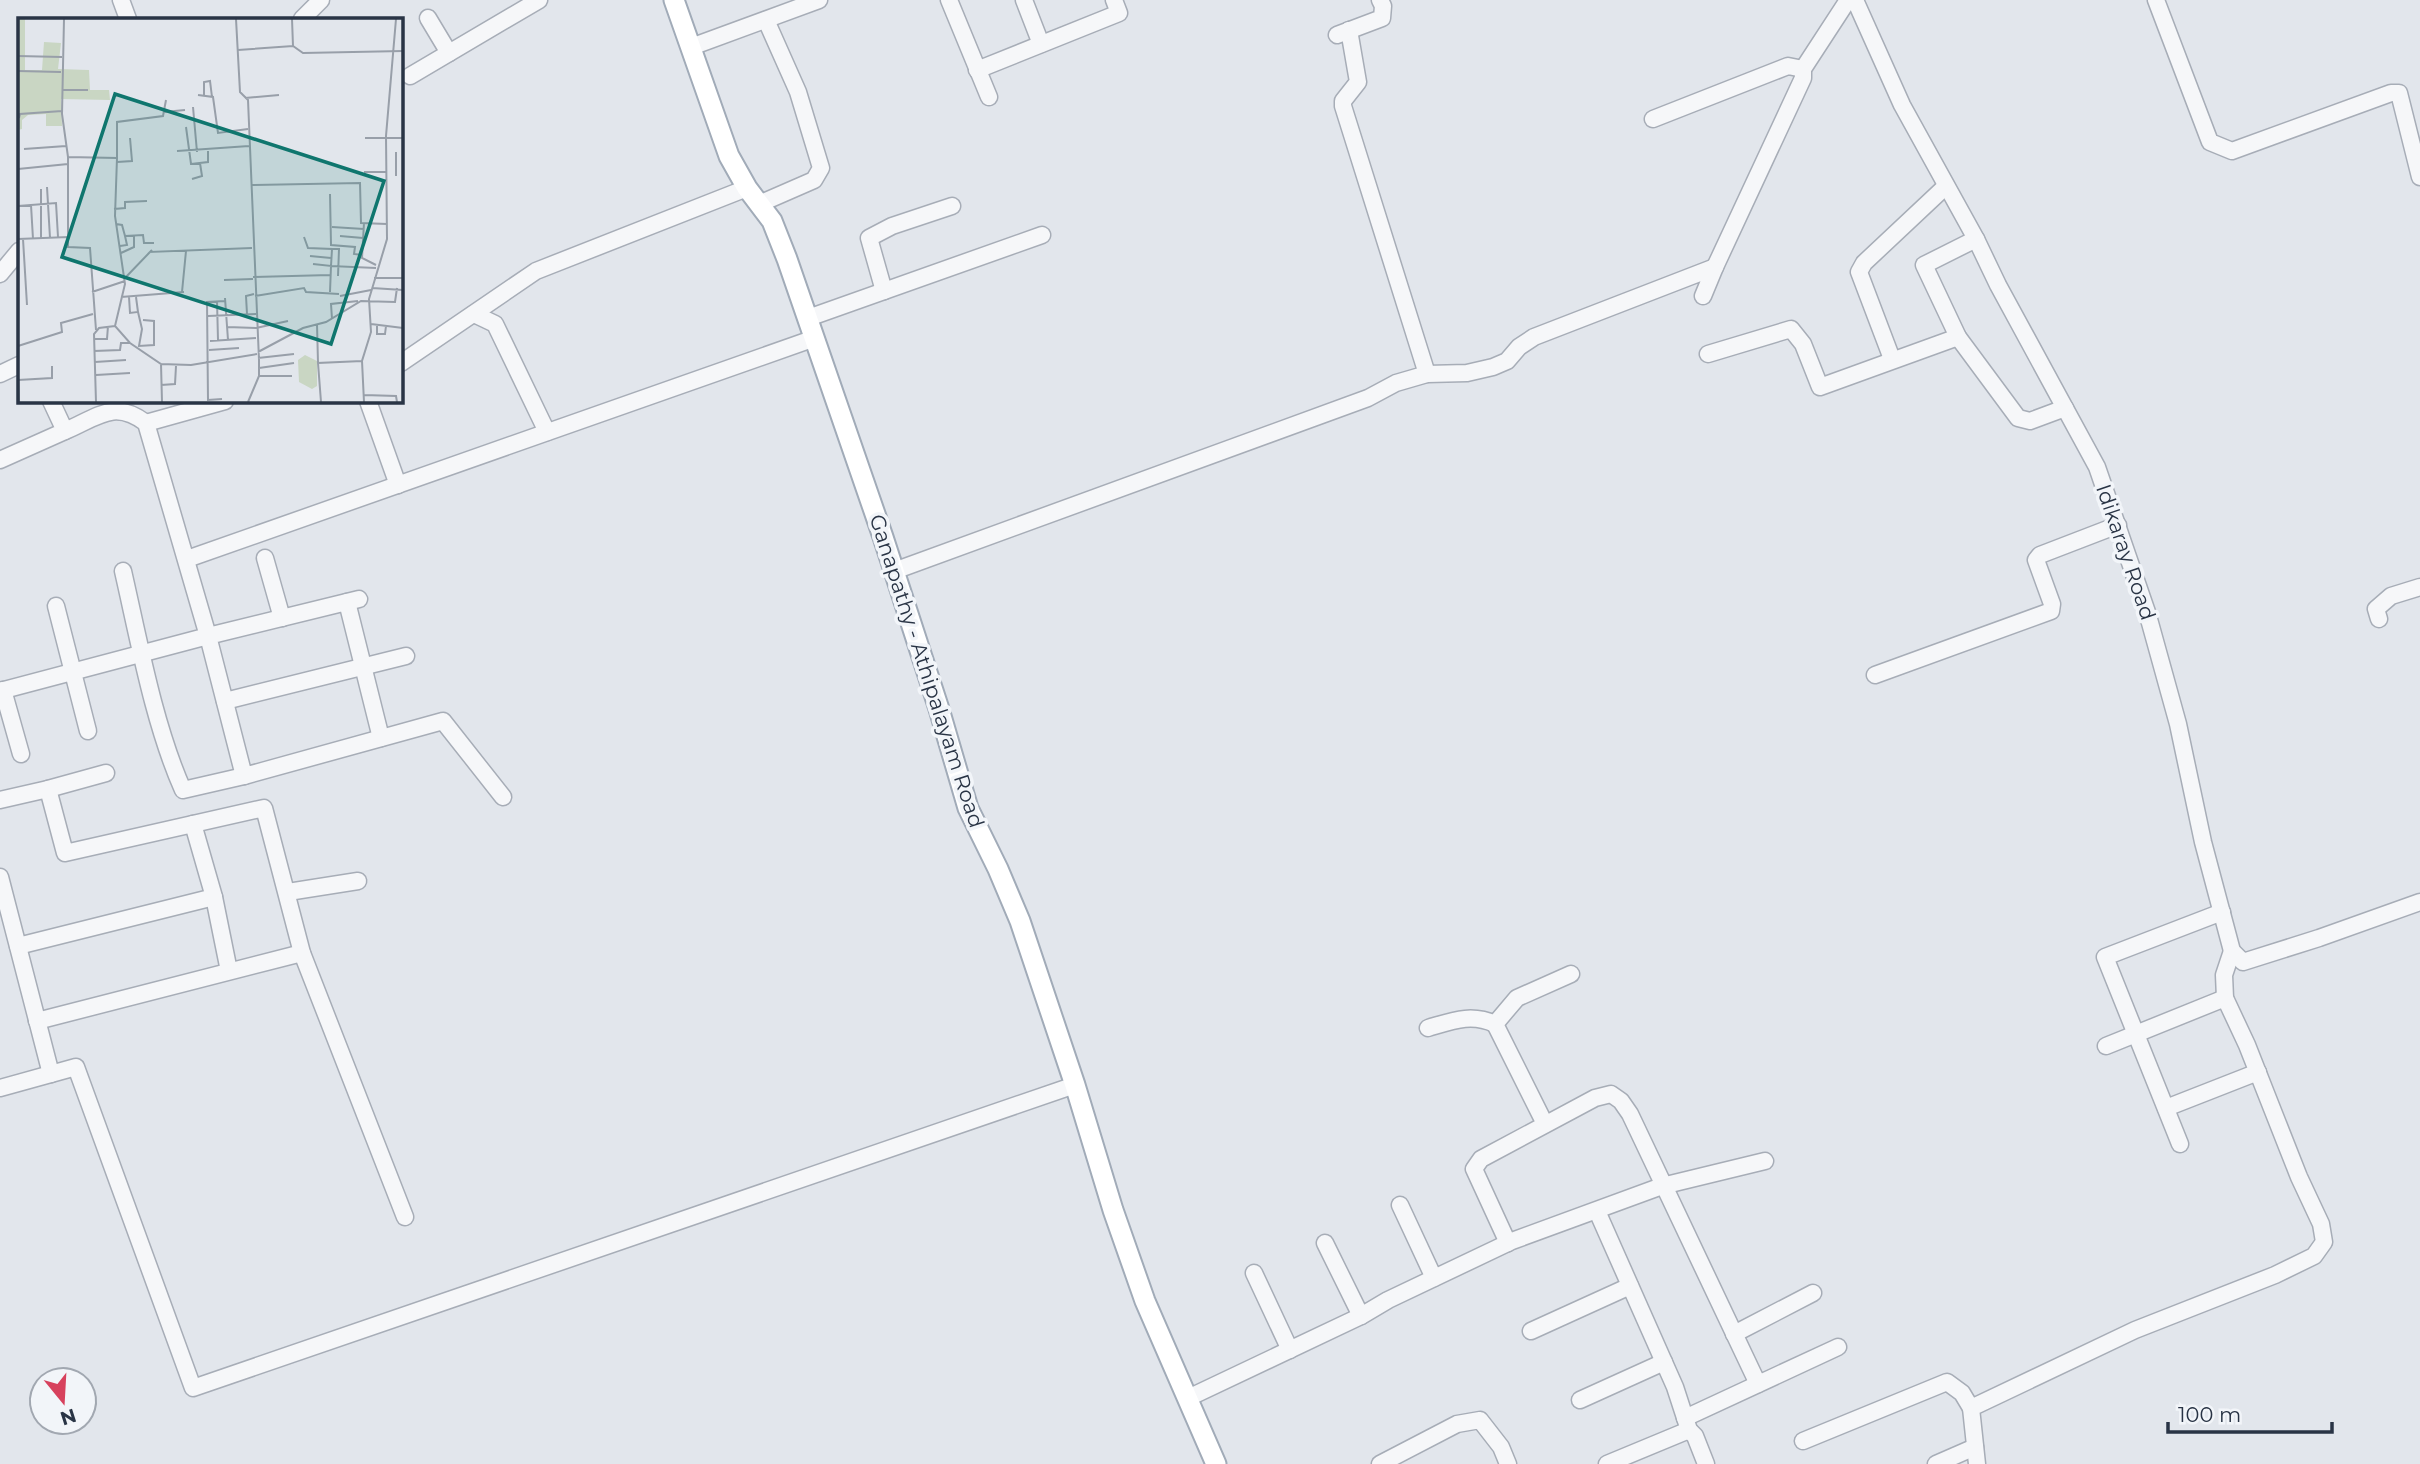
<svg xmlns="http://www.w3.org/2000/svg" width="2420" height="1464" font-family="Montserrat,sans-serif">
  <rect width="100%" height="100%" fill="#e2e6ec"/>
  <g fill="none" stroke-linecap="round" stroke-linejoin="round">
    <g stroke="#a7adb7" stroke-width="19">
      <g id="minor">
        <path d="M121,0L128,19"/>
        <path d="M949,0L989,97"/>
        <path d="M1024,0L1041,44"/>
        <path d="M1855,0L1902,105L1976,239L1998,285L2097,467L2147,612L2178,724L2203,842L2232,951L2243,962L2319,938L2420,902"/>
        <path d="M2156,0L2210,142L2232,151L2391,93H2399L2420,177"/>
        <path d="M428,18L449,53"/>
        <path d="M302,19L321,0"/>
        <path d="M1349,30L1358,82L1343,101V106L1427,374"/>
        <path d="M1337,35L1382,18L1383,6L1380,0"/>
        <path d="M691,47L819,0"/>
        <path d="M977,70L1119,13L1114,0"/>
        <path d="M410,76L539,0"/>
        <path d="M1653,119L1788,66L1803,69"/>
        <path d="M759,204L814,180L821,168L798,92L766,20"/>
        <path d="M1976,239L1924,265L1958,337L2018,418L2030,421L2065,408"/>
        <path d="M1715,267L1803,78V69L1848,0"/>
        <path d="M0,274L19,251"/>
        <path d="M884,291L869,238L892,226L952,206"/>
        <path d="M474,314L495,324L547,432"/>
        <path d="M808,318L1042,235"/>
        <path d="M1708,354L1791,329L1803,344L1820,387L1958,337"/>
        <path d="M1892,359L1859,272L1864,263L1946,186"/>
        <path d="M401,363L536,271L747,188"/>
        <path d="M0,374L19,365"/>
        <path d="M368,401L398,485"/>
        <path d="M146,423L225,401"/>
        <path d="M0,460L65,431L51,401"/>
        <path d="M265,558L282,618"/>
        <path d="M187,559L815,338"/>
        <path d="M123,571C139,641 154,725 183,790L244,776"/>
        <path d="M894,571L1368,398L1396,383L1427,374L1467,373L1493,367L1507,361L1519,347L1534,337L1715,267L1703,296"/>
        <path d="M359,599L208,636L244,776L443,721L503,797"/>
        <path d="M347,602L381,738"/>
        <path d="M56,606L88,731"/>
        <path d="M2379,619L2376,609L2391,596L2420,587"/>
        <path d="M1875,675L2051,611L2052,604L2036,560L2040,555L2118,525"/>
        <path d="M3,690L21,754"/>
        <path d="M0,691L208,636L146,423C114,399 98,417 65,431"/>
        <path d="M225,701L406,656"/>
        <path d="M48,789L106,773"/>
        <path d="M0,800L48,789L65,853L264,808L302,953L405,1217"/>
        <path d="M193,824L214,897L229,971"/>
        <path d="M0,877L51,1074"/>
        <path d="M288,892L358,881"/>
        <path d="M18,946L214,897"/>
        <path d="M37,1021L302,953"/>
        <path d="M1428,1028C1452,1021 1471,1013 1495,1024"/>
        <path d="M2106,1046L2225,998"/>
        <path d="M0,1088L76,1067L193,1388L1075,1085"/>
        <path d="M2166,1108L2258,1072"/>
        <path d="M1545,1124L1495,1024L1517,998L1571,974"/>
        <path d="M2180,1144L2105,957L2222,912"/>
        <path d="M1400,1205L1434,1278"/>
        <path d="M1597,1211L1675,1387L1689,1430L1695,1436L1706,1464"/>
        <path d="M1325,1243L1361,1316"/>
        <path d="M1508,1243L1474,1169L1481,1159L1595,1098L1611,1094L1621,1101L1630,1114L1758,1384"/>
        <path d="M1254,1273L1290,1350"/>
        <path d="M1531,1331L1630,1286"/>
        <path d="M1734,1334L1813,1293"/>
        <path d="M1188,1398L1361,1316L1388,1300L1512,1241L1662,1186L1765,1161"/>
        <path d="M1580,1400L1664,1362"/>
        <path d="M1685,1418L1838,1347"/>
        <path d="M1803,1441L1947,1382L1962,1393L1971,1408"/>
        <path d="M1380,1464L1457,1424L1480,1420L1501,1447L1508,1464"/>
        <path d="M1607,1464L1689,1430"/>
        <path d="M1936,1464L1975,1447"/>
        <path d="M1977,1464L1971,1408L2135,1330L2275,1275L2314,1256L2324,1242L2321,1224L2299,1177L2247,1045L2225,998L2224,975L2232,951"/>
      </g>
    </g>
    <g stroke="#a1abb8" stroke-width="23">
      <path id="major" d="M674,0L729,156L747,188L772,221L787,259L883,537L939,709L968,808L998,869L1020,921L1075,1085L1113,1210L1145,1301L1216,1464"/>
    </g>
    <use href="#minor" stroke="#f6f7f9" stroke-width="16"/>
    <use href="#major" stroke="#fff" stroke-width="19"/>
  </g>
  <g text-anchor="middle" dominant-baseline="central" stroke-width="7" stroke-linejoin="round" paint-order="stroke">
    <g font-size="21" fill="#293445" stroke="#f2f5f9">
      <text transform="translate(2126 552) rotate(71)">Idikaray Road</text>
      <text transform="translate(927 671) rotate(72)">Ganapathy - Athipalayam Road</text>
    </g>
  </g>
  <g transform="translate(18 18)">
    <rect width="385" height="385" fill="#e2e6ec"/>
    <path d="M0,1H7V52H24L26,24L43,25L40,51L71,52L72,72H91L92,82L43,81L44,108H28V96L10,97L4,102V111L0,112ZM287,337L299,343V368L294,371L281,364L280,342Z" fill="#c9d6c3"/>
    <path fill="none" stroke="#989fa9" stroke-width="2" d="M46,1L44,96L50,139L99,140L97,198L107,266L97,308L112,325L143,346L173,347L239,336M218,1L222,74L230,82L241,342V358L230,384M274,1L275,28M220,32L275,28L285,35L385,33M0,38L44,39M0,53L43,54M44,72H70M180,77L195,79L200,115L230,111M186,78V64L192,63L194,79M227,80L261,77M175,89L179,134M146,94L167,92M1,100L2,96L44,93M168,109L173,146L190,144V133M347,120H385M6,131L48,128M159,133L231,128M50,139V219M99,140V104L145,98L148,82M99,144L114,143L112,120M0,151L50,146M346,154H368M378,158V134M174,161L184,158L182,145M233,167L342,165L343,205L369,206M29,169L32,220M23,171V220M312,176L313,227L337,229L336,236L344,237M13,187L15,221M0,188L38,185L40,219M96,191L107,190V184L129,183M346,205L344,240L358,247M98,206L104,207L107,218L109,227L102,228M314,209L346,211M107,218L125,217L126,225H136M322,218L345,220M286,219L290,230L314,231L313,248L295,246M0,221L50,219V229L72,230L78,312M5,221L9,287M314,231H321L320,258M134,232L132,234L234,230M103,235L116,229V218M292,238L313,240M235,259L312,257M107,260L132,234M356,260H385M206,262L235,261M354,270L385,272M74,274L107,263M164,274L168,233M312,274L313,248L358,250M237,278L286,270L288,274L321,276M322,278L353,272M103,279L166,274M111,279L112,295L120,294L118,279M207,280L210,322M199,283L200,322M120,294L124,311L121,328L136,327V303L125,302M229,296L228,278L236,276M190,298L238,296M314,301L313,286L340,283M299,306L300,345M353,306L385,310M359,307V316H367L368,308M209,309L238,310L270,303M76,321H89L90,308M192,323L238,320M0,328L44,314L43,305L75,296M191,332L221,330M76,333L102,332L103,325H112M240,334L285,310L308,304L343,283L377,284L379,270M240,340L276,336M77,344L108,342M143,346L144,384M241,350L276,345M78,357L112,355M241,358H274M0,359L1,384M0,362L34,360V348M143,367L157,366L158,348M346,377L378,378L379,384M204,381L190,382L189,284L207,283M78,384L76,316L81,310L97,308M303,384L300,345L344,343M346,384L344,343L353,314L351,281L369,221L368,118L378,1"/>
    <path fill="#0f766e" fill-opacity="0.15" stroke="#0f766e" stroke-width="3.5" d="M97,76L366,163L313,326L44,239Z"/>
    <rect width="385" height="385" fill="none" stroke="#293445" stroke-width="3.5"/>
  </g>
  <g transform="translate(63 1401) rotate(162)"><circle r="33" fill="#f2f5f9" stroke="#a2a8b1" stroke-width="2"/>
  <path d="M0-5L12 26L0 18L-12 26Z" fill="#d7415d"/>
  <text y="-10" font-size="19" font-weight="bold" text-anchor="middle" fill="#293445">N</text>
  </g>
  <path d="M2168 1422v10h164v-10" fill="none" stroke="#293445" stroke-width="3.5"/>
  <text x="2178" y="1422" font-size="21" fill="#293445" stroke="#f2f5f9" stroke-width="5" paint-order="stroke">100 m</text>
</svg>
